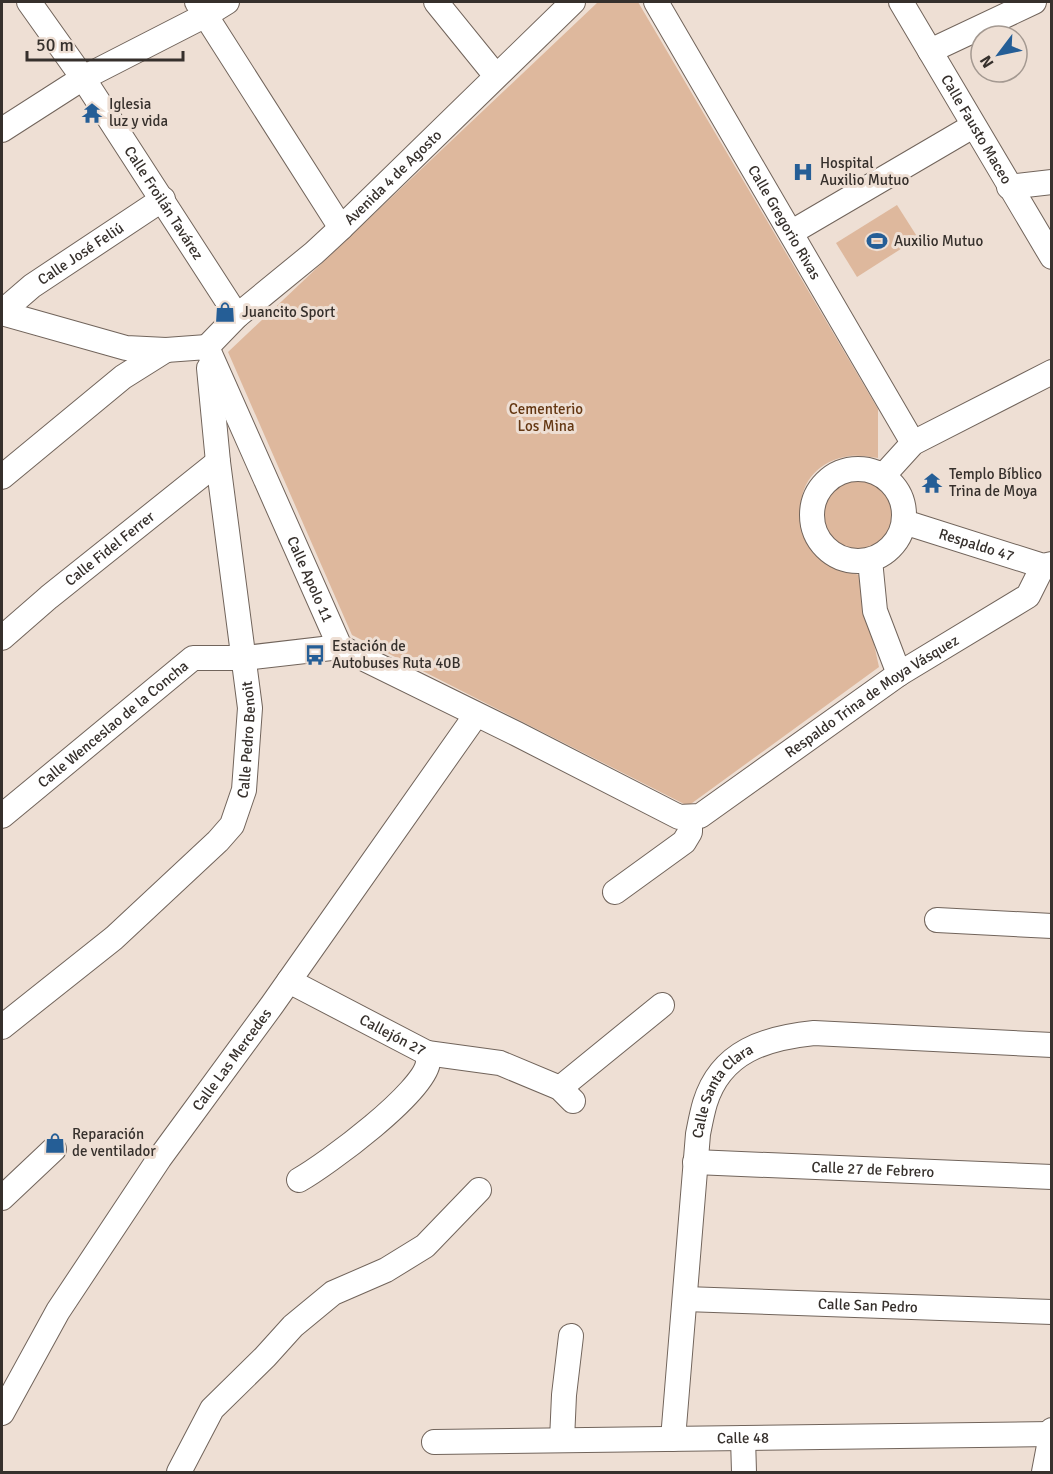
<svg xmlns="http://www.w3.org/2000/svg" width="1053" height="1474" font-family="Signika,sans-serif">
  <rect width="100%" height="100%" fill="#eedfd4"/>
  <g fill="#deb89d">
    <path d="M598,2H638L878,409V458C869,457 859,455 850,456C811,461 792,494 805,530C810,544 816,555 829,563C837,569 849,572 859,575L879,667L688,806L352,635L228,352Z"/>
    <path d="M897,205L918,238L857,277L836,243Z"/>
    <circle cx="857" cy="515" r="40"/>
  </g>
  <g fill="none" stroke-linecap="round" stroke-linejoin="round">
    <g stroke="#71645b" stroke-width="26">
      <g id="street">
        <path id="s1" d="M29,2L83,78L237,316"/>
        <path d="M197,2L341,228"/>
        <path d="M436,2L496,76"/>
        <path id="s2" d="M656,2L913,443"/>
        <path id="s3" d="M901,2L1052,257"/>
        <path d="M930,51L1034,2"/>
        <path d="M2,130L83,78L206,15L227,2"/>
        <path d="M1009,187L1052,182"/>
        <path d="M792,232L973,126"/>
        <path id="s4" d="M2,312L32,286L163,199"/>
        <path d="M2,313L126,348L166,350L207,347"/>
        <path id="s5" d="M207,347L340,647L517,734L679,817L700,816L899,674L1028,596L1043,566"/>
        <path id="s6" d="M207,347L237,316L314,253L341,228L573,2"/>
        <circle cx="858" cy="515" r="46"/>
        <path d="M883,476L913,443L1052,372"/>
        <path d="M2,477L123,377L166,350"/>
        <path id="s7" d="M904,522L1043,566L1052,564"/>
        <path d="M870,560L875,611L899,674"/>
        <path id="s8" d="M2,638L49,597L218,462"/>
        <path id="s9" d="M2,816L193,658H245L340,647"/>
        <path d="M615,892L684,842L690,832V818"/>
        <path d="M937,920L1052,926"/>
        <path id="s10" d="M289,981L427,1053C428,1056 429,1058 428,1062C426,1091 326,1165 299,1180"/>
        <path id="s11" d="M2,1027L114,938L218,841L232,825L244,790L250,708L218,462L209,368"/>
        <path d="M427,1053L500,1063L560,1088L573,1101"/>
        <path d="M560,1088L662,1005"/>
        <path id="s12" d="M695,1162L1052,1177"/>
        <path d="M2,1198L54,1149"/>
        <path id="s13" d="M685,1299L1052,1312"/>
        <path id="s14" d="M2,1413L58,1311L159,1159L272,1005L476,715"/>
        <path d="M743,1438L744,1472"/>
        <path id="s15" d="M673,1439L698,1134C700,1124 702,1113 705,1103C721,1051 766,1038 814,1033L1052,1045"/>
        <path d="M562,1440L564,1395L571,1336"/>
        <path id="s16" d="M434,1442L1052,1434"/>
        <path d="M179,1472L212,1409L265,1357L293,1326L333,1293L386,1270L425,1246L479,1190"/>
        <path d="M1044,1472L1052,1430"/>
      </g>
    </g>
    <use href="#street" stroke="#fff" stroke-width="24"/>
  </g>
  <defs>
    <g id="temple-bare" transform="scale(1.62)"><path d="M0-6L5-2H3V0L6.5 2.5H4V6H1.5V3h-3V6H-4V2.5H-6.5L-3 0V-2H-5Z" fill="#255e96" stroke="#eedfd4" stroke-width="2.5" paint-order="stroke"/></g>
    <g id="hospital-bare" transform="scale(1.62)"><path d="M-5-5h3v3.5h4V-5h3V5h-3V1.5h-4V5h-3Z" fill="#255e96" stroke="#eedfd4" stroke-width="2.5" paint-order="stroke"/></g>
    <g id="stadium-bare" transform="scale(1.62)"><path d="M0-5a6.5 5 0 1 0 0 10a6.5 5 0 1 0 0-10ZM-3.5-1.8h7v3.6h-7Z" fill="#255e96" stroke="#eedfd4" stroke-width="2.5" paint-order="stroke"/></g>
    <g id="shop-bare" transform="scale(1.62)"><path d="M-5-2.5h2.3a2.7 3.5 0 0 1 5.4 0H5L5.5 6h-11ZM-1.5-2.5h3a1.5 2.3 0 0 0-3 0Z" fill="#255e96" stroke="#eedfd4" stroke-width="2.5" paint-order="stroke"/></g>
    <g id="bus-bare" transform="scale(1.62)"><path d="M-5-6H5V4H4V6H2V4H-2V6H-4V4H-5ZM-3.5-4V0h7V-4ZM-3.5 1.2v1.5H-2V1.2ZM2 1.2v1.5H3.5V1.2Z" fill="#255e96" stroke="#eedfd4" stroke-width="2.5" paint-order="stroke"/></g>
  </defs>
  <g fill-rule="evenodd">
    <use href="#temple-bare" x="92" y="113"/>
    <use href="#hospital-bare" x="803" y="172"/>
    <use href="#stadium-bare" x="877" y="241"/>
    <use href="#shop-bare" x="225" y="312"/>
    <use href="#temple-bare" x="932" y="483"/>
    <use href="#bus-bare" x="315" y="655"/>
    <use href="#shop-bare" x="55" y="1143"/>
  </g>
  <g text-anchor="middle" dominant-baseline="central" stroke-width="6" stroke-linejoin="round" paint-order="stroke">
    <g font-size="15" fill="#36302c" stroke="#eedfd4" text-anchor="start">
      <text x="109" y="104">Iglesia<tspan x="109" dy="17">luz y vida</tspan></text>
      <text x="820" y="163">Hospital<tspan x="820" dy="17">Auxilio Mutuo</tspan></text>
      <text x="894" y="241">Auxilio Mutuo</text>
      <text x="242" y="312">Juancito Sport</text>
      <text x="949" y="474">Templo Bíblico<tspan x="949" dy="17">Trina de Moya</tspan></text>
      <text x="332" y="646">Estación de<tspan x="332" dy="17">Autobuses Ruta 40B</tspan></text>
      <text x="72" y="1134">Reparación<tspan x="72" dy="17">de ventilador</tspan></text>
    </g>
    <g font-size="15" fill="#36302c" stroke="#eedfd4">
      <text stroke="none"><textPath href="#s3" startOffset="148">Calle Fausto Maceo</textPath></text>
      <text stroke="none"><textPath href="#s6" startOffset="252">Avenida 4 de Agosto</textPath></text>
      <text stroke="none"><textPath href="#s1" startOffset="242">Calle Froilán Tavárez</textPath></text>
      <text stroke="none"><textPath href="#s2" startOffset="255">Calle Gregorio Rivas</textPath></text>
      <text stroke="none"><textPath href="#s4" startOffset="98">Calle José Feliú</textPath></text>
      <text stroke="none"><textPath href="#s7" startOffset="76">Respaldo 47</textPath></text>
      <text stroke="none"><textPath href="#s8" startOffset="140">Calle Fidel Ferrer</textPath></text>
      <text stroke="none"><textPath href="#s5" startOffset="254">Calle Apolo 11</textPath></text>
      <text stroke="none"><textPath href="#s5" startOffset="938">Respaldo Trina de Moya Vásquez</textPath></text>
      <text stroke="none"><textPath href="#s9" startOffset="144">Calle Wenceslao de la Concha</textPath></text>
      <text stroke="none"><textPath href="#s11" startOffset="394">Calle Pedro Benoit</textPath></text>
      <text stroke="none"><textPath href="#s10" startOffset="117">Callejón 27</textPath></text>
      <text stroke="none"><textPath href="#s14" startOffset="422">Calle Las Mercedes</textPath></text>
      <text stroke="none"><textPath href="#s15" startOffset="357">Calle Santa Clara</textPath></text>
      <text stroke="none"><textPath href="#s12" startOffset="178">Calle 27 de Febrero</textPath></text>
      <text stroke="none"><textPath href="#s13" startOffset="183">Calle San Pedro</textPath></text>
      <text stroke="none"><textPath href="#s16" startOffset="309">Calle 48</textPath></text>
    </g>
    <g font-size="15" fill="#643712" stroke="#eedfd4">
      <text x="546" y="409">Cementerio<tspan x="546" dy="17">Los Mina</tspan></text>
    </g>
  </g>
  <rect width="1053" height="1474" fill="none" stroke="#36302c" stroke-width="6"/>
  <g transform="translate(999 54) rotate(238)"><circle r="28" fill="#eedfd4" stroke="#a49991" stroke-width="1.5"/>
  <path d="M0-4.5L10 22L0 15L-10 22Z" fill="#255e96"/>
  <text y="-9" font-size="16" font-weight="bold" text-anchor="middle" fill="#36302c">N</text>
  </g>
  <path d="M27 51v9h156v-9" fill="none" stroke="#36302c" stroke-width="3"/>
  <text x="36" y="51" font-size="18" fill="#36302c" stroke="#eedfd4" stroke-width="4.5" paint-order="stroke">50 m</text>
</svg>
